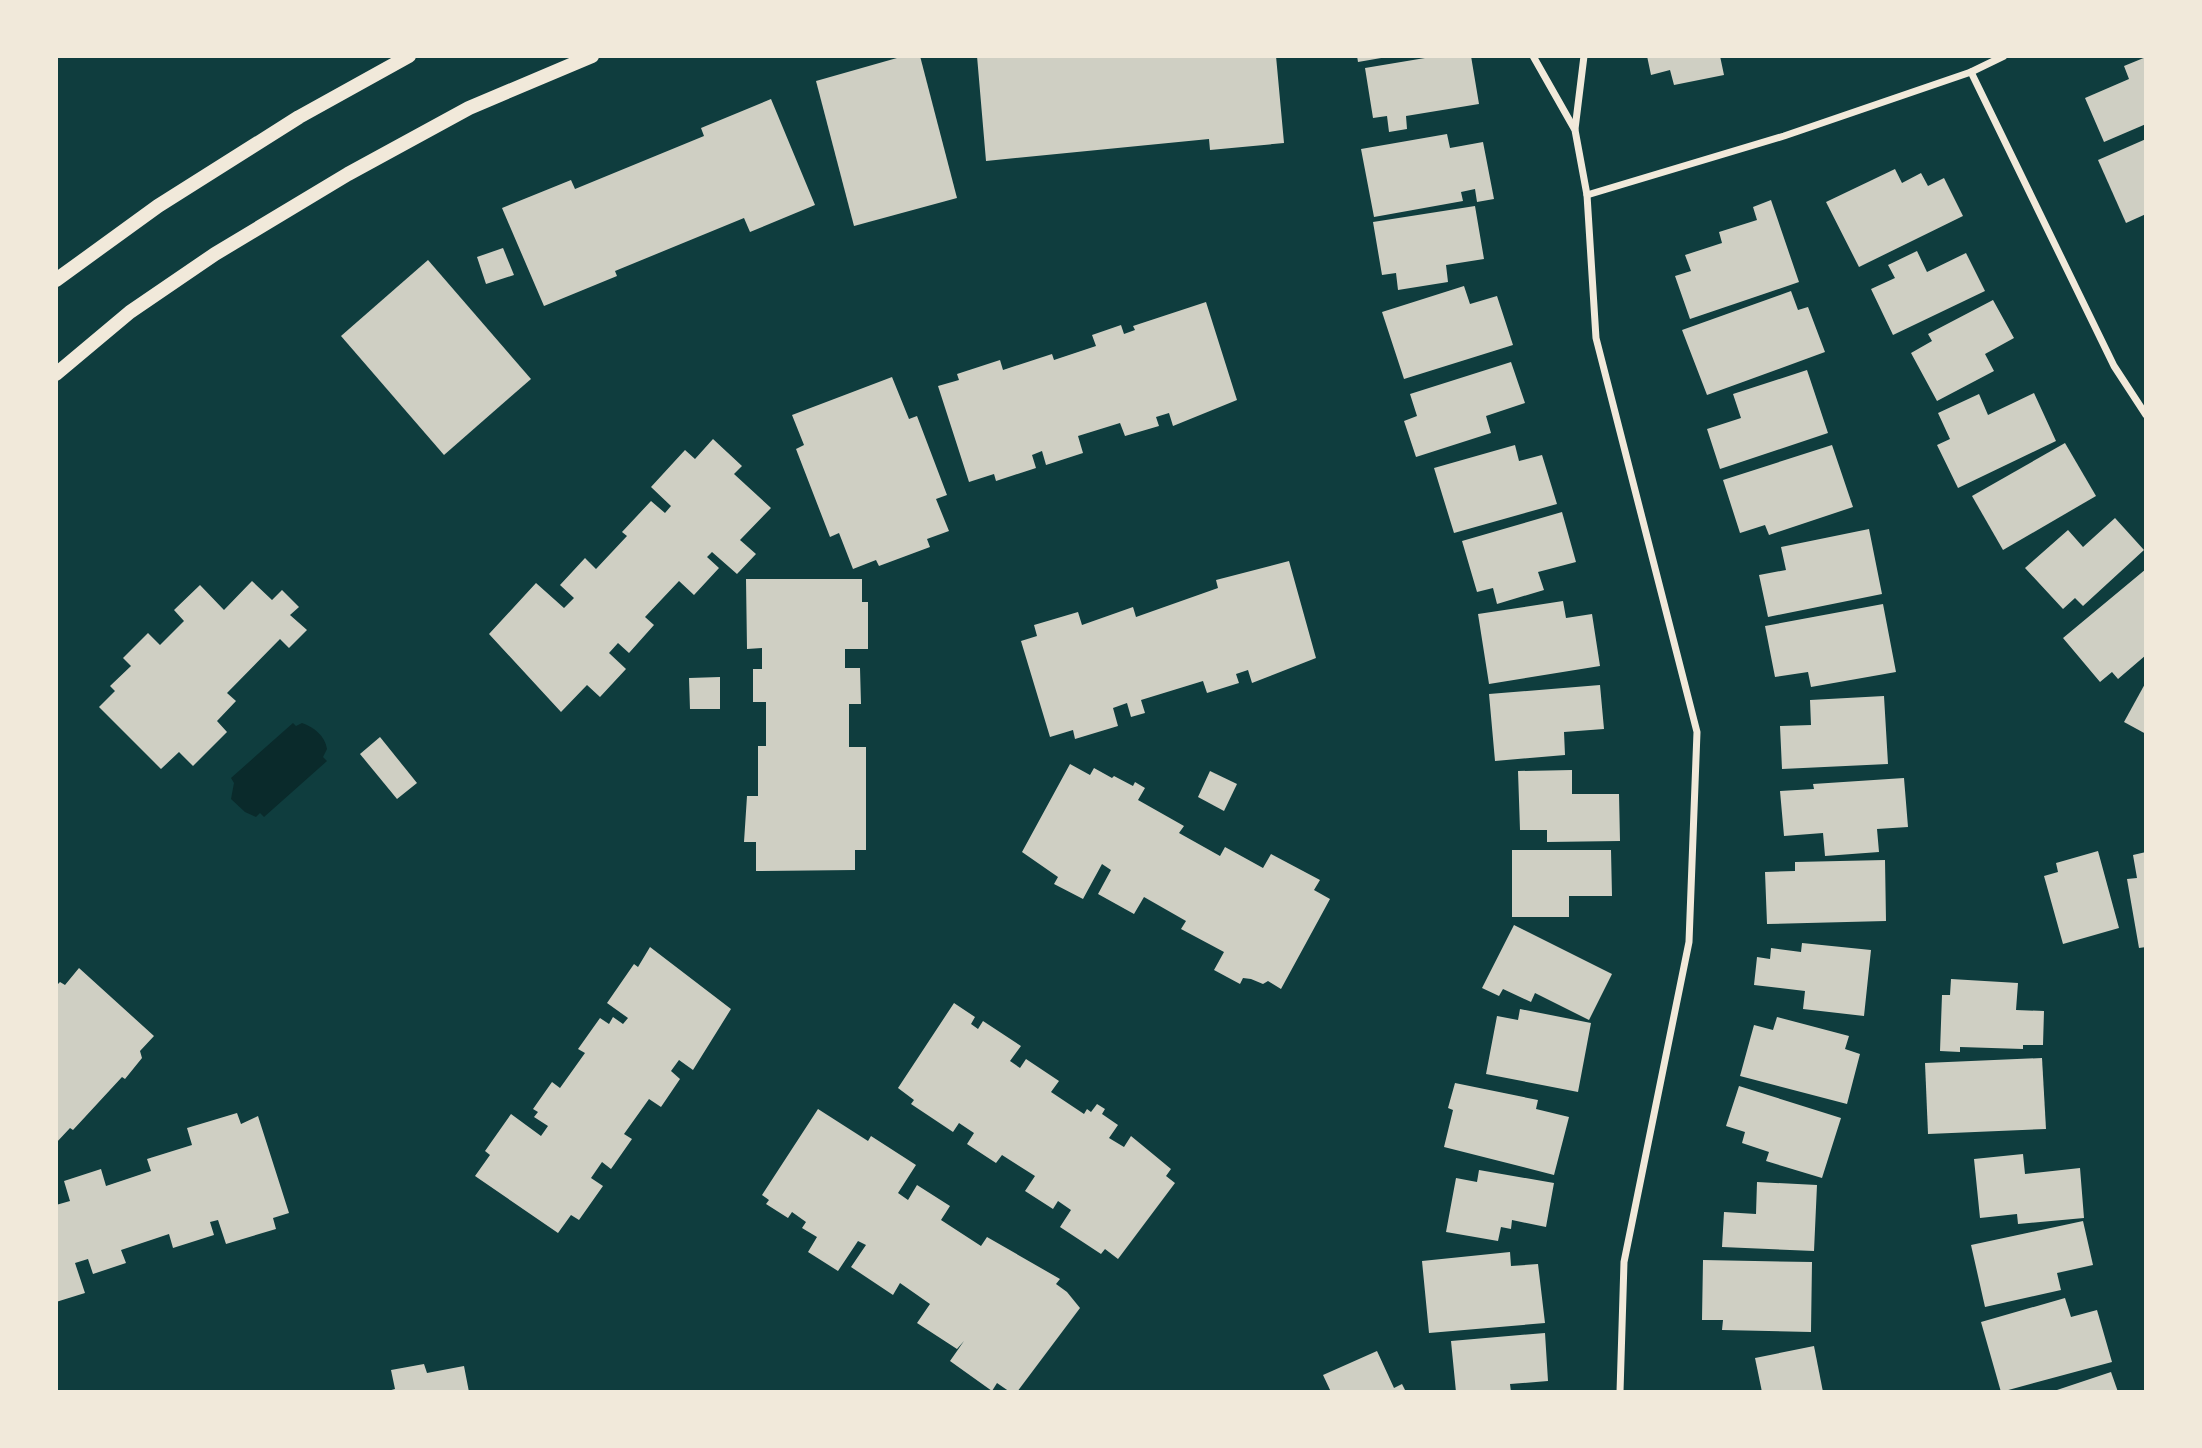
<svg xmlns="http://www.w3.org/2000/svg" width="2202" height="1448" font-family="Jost,sans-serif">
  <rect width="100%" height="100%" fill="#0f3d3e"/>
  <path fill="#0a2a2b" d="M293,723L296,726L302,723C314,727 325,736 327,749L323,757L327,761L264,817L260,813L256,817L245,812L231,799L234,783L231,778Z"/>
  <g fill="#cfcfc3">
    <path d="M904,56H920L957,198L854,226L816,81Z"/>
    <path d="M977,56H1276L1284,143L1210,150L1209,139L986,161Z"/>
    <path d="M1357,56H1387V57L1358,62Z"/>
    <path d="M1437,56H1471L1479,104L1406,116L1407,129L1389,132L1387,116L1373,118L1365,68Z"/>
    <path d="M1647,56H1720L1724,75L1674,85L1670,70L1651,75Z"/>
    <path d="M2146,57V124L2104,142L2085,98L2129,79L2124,66Z"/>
    <path d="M771,99L815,205L750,232L744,218L615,271L617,276L544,306L502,208L571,180L575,189L704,136L701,128Z"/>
    <path d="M1447,134L1450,148L1483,142L1494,199L1477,202L1475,189L1461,192L1463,201L1374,217L1361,149Z"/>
    <path d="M2146,139V214L2126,223L2098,160Z"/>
    <path d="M1895,169L1902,183L1921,173L1928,186L1944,178L1963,216L1859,267L1826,202Z"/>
    <path d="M1771,200L1799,282L1690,319L1675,276L1691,271L1685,255L1722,243L1719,232L1757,220L1753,207Z"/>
    <path d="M1475,206L1484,259L1446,265L1448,282L1398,290L1396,273L1382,275L1373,222Z"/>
    <path d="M503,248L514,275L486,284L477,257Z"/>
    <path d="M1917,251L1927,272L1966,253L1985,291L1893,335L1871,289L1895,278L1888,265Z"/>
    <path d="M428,260L531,379L444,455L341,336Z"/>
    <path d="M1464,286L1470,304L1497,296L1513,345L1404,379L1382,312Z"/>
    <path d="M1791,291L1798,310L1808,307L1825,352L1707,395L1682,330Z"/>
    <path d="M1993,300L2014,338L1985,354L1994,371L1937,401L1911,353L1932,341L1928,334Z"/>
    <path d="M1206,302L1237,400L1173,426L1169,413L1156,417L1159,426L1125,436L1120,423L1078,436L1083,453L1046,465L1042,451L1032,455L1036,468L996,481L994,474L969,482L938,386L959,380L957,374L1000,360L1003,370L1052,354L1054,360L1096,346L1092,335L1121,325L1124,334L1135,330L1133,326Z"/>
    <path d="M1511,362L1525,403L1486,416L1491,433L1416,457L1404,421L1417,416L1410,394Z"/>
    <path d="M1807,370L1828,433L1720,469L1707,429L1741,418L1733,394Z"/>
    <path d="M892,377L909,419L917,416L947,495L936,499L949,531L927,539L930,547L879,566L876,560L853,569L839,533L830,537L796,449L804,445L792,415Z"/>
    <path d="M2034,393L2056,441L1958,488L1937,445L1950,439L1938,413L1979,394L1988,415Z"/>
    <path d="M713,439L742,466L734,474L771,508L740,540L756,554L737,574L712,552L707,557L719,568L694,595L679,581L645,617L654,625L629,653L618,643L609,653L626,669L600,697L587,685L561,712L489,634L536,583L564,608L574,598L560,585L585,558L596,569L627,536L622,532L651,501L665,513L671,506L651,487L685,450L695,459Z"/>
    <path d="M2065,443L2096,496L2003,550L1972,496Z"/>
    <path d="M1515,445L1519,461L1542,455L1557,504L1454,533L1434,468Z"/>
    <path d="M1832,445L1853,507L1769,535L1765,525L1740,533L1723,480Z"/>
    <path d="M1562,512L1576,562L1538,572L1544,590L1497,604L1493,588L1477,592L1462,541Z"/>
    <path d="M2115,518L2144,550L2083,606L2075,598L2063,609L2025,568L2068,530L2083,547Z"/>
    <path d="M1869,529L1882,594L1768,617L1759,575L1786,570L1781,547Z"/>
    <path d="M1289,561L1316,658L1252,683L1248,670L1236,674L1239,683L1207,693L1203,681L1141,700L1145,713L1131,717L1127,703L1113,708L1118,726L1075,739L1073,730L1050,737L1021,641L1037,636L1034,625L1078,612L1082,625L1133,607L1136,617L1218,588L1216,580Z"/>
    <path d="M2146,569V655L2118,679L2112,672L2100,682L2063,638Z"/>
    <path d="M746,579H862V602H868V649H845V668H860L861,704H849V747H866V850H855V870L756,871V842H744L747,796H758V746H766V702H753V669H762V648L747,649Z"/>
    <path d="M252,581L272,600L282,590L299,607L290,615L307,630L289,648L280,639L227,693L236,701L217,721L227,732L193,766L179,752L161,769L99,707L115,691L110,686L131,666L123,658L148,633L160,645L184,621L174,610L200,585L224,610Z"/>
    <path d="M1563,601L1566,618L1592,614L1600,666L1489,684L1478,614Z"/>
    <path d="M1883,604L1896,672L1811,687L1808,672L1775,677L1765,626Z"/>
    <path d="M720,677V709H690L689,678Z"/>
    <path d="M2146,682V734L2124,722Z"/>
    <path d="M1600,685L1604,729L1564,732L1565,755L1495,761L1489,694Z"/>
    <path d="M1884,696L1888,764L1782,769L1780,726L1811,725L1810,700Z"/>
    <path d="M380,737L417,783L397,799L360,754Z"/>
    <path d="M1070,764L1090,775L1094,768L1112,778L1114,776L1133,786L1135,782L1145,788L1138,800L1184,826L1179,833L1220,856L1225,847L1263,868L1271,854L1320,880L1314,890L1330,899L1281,989L1268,981L1263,984L1251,979L1243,978L1240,984L1214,970L1224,952L1181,929L1186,921L1144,897L1134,914L1098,894L1111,870L1102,864L1083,899L1054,884L1058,877L1022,852Z"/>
    <path d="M1572,770V794H1619L1620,841L1547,842V830H1520L1518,771Z"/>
    <path d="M1210,771L1237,784L1224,811L1198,797Z"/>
    <path d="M1904,778L1908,827L1877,829L1879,852L1825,856L1823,833L1784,836L1780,791L1814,789L1813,784Z"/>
    <path d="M1512,850H1611L1612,896H1569V917H1512Z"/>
    <path d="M2098,851L2119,928L2063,944L2044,876L2058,872L2056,863Z"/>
    <path d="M2146,852V947L2139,948L2127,879L2137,878L2133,855Z"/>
    <path d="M1885,860L1886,921L1767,924L1765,872L1795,871V862Z"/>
    <path d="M1514,925L1612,974L1589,1020L1535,993L1531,1002L1503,989L1499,996L1482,988Z"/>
    <path d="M1802,943L1871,950L1864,1016L1803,1009L1805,991L1754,985L1757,957L1770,959L1771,948L1801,952Z"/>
    <path d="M650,947L731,1009L693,1070L679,1060L671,1071L680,1079L661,1107L649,1099L624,1134L632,1139L611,1169L602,1162L591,1178L603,1186L579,1220L571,1215L558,1233L475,1176L490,1155L485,1151L511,1114L541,1136L548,1126L534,1117L538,1112L533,1109L552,1082L560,1088L585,1053L578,1049L600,1018L609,1024L613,1017L623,1024L628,1018L607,1003L634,964L638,967Z"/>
    <path d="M79,968L154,1036L140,1051L142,1058L125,1079L122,1077L73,1130L70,1128L56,1143V986L60,982L65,985Z"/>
    <path d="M1951,979L2018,983L2016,1010L2044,1011L2043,1045H2023V1049L1960,1047V1052L1940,1051L1942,995H1950Z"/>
    <path d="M954,1003L975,1017L971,1024L978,1029L983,1021L1021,1046L1010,1061L1020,1068L1026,1059L1059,1081L1051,1092L1084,1114L1087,1109L1091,1112L1097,1104L1105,1109L1102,1114L1118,1125L1109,1138L1124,1147L1131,1136L1171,1169L1166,1176L1175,1183L1118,1259L1105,1249L1101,1254L1060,1227L1071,1210L1058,1201L1053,1209L1025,1191L1035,1176L1002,1155L996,1163L967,1144L974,1133L959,1123L953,1132L911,1104L914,1100L898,1088Z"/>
    <path d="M1520,1009L1591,1023L1578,1092L1486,1074L1497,1016L1518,1020Z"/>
    <path d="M1777,1017L1849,1036L1845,1049L1860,1054L1847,1104L1740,1076L1754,1025L1773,1030Z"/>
    <path d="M2042,1058L2046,1129L1928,1134L1925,1063Z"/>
    <path d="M1455,1083L1538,1100L1536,1109L1569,1117L1554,1175L1444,1147L1453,1110L1448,1108Z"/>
    <path d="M1739,1086L1841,1118L1822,1178L1766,1161L1769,1152L1742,1143L1745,1132L1726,1126Z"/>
    <path d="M818,1109L868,1141L871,1136L916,1165L898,1193L908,1200L917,1185L950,1206L941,1220L981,1246L987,1237L1060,1279L1056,1284L1067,1292L1080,1308L1017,1392H1010L997,1383L992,1391L950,1361L964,1341L957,1349L917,1323L930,1304L900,1283L893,1295L851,1267L866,1245L858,1241L838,1271L808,1252L817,1237L802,1228L806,1222L792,1212L788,1218L766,1204L769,1200L762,1195Z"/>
    <path d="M237,1113L241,1124L258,1116L289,1213L273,1218L276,1229L226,1244L218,1220L210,1222L214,1235L173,1248L169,1234L121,1250L126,1263L93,1274L88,1259L75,1263L85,1293L56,1302V1205L70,1201L64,1181L101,1169L106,1186L151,1171L147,1159L192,1145L187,1128Z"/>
    <path d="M2023,1154L2025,1174L2080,1168L2084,1218L2018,1224L2017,1214L1980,1218L1974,1159Z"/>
    <path d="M1479,1170L1554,1183L1546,1227L1512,1220L1511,1229L1501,1227L1498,1241L1446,1232L1456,1178L1477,1182Z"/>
    <path d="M1757,1182L1817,1185L1814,1251L1722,1247L1724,1212L1756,1214Z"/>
    <path d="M2083,1221L2093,1265L2057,1273L2061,1290L1985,1307L1971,1245Z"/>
    <path d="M1510,1252L1511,1266L1538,1264L1545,1323L1429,1333L1422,1261Z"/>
    <path d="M1703,1260L1812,1262L1811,1332L1722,1330L1723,1320H1702Z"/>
    <path d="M2065,1298L2071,1317L2097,1310L2112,1362L2001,1392L1981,1322Z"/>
    <path d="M1545,1333L1548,1381L1510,1384L1511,1392H1456L1451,1341Z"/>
    <path d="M1814,1346L1823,1392H1762L1755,1358Z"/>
    <path d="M1377,1351L1394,1388L1402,1384L1406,1392H1331L1323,1375Z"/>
    <path d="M424,1364L427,1373L464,1366L469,1392H384L395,1389L391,1370Z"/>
    <path d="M2111,1372L2118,1392H2051Z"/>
  </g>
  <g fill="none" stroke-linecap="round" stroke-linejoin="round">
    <g stroke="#f1e9da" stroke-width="7">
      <path d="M1533,56L1575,130L1587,195L1596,338L1697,732L1689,942L1624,1262L1620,1392"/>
      <path d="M1971,72L2114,366L2146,415"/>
      <path d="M1575,129L1584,56"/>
      <path d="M1587,195L1784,136L1971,72L2004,56"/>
    </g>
    <g stroke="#f1e9da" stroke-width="14">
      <path d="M56,280L158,206L299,117L409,56"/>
      <path d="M56,374L130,312L215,254L348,174L469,108L592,56"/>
    </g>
  </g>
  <rect width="2202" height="1448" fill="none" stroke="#f1e9da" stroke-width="116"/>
</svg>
